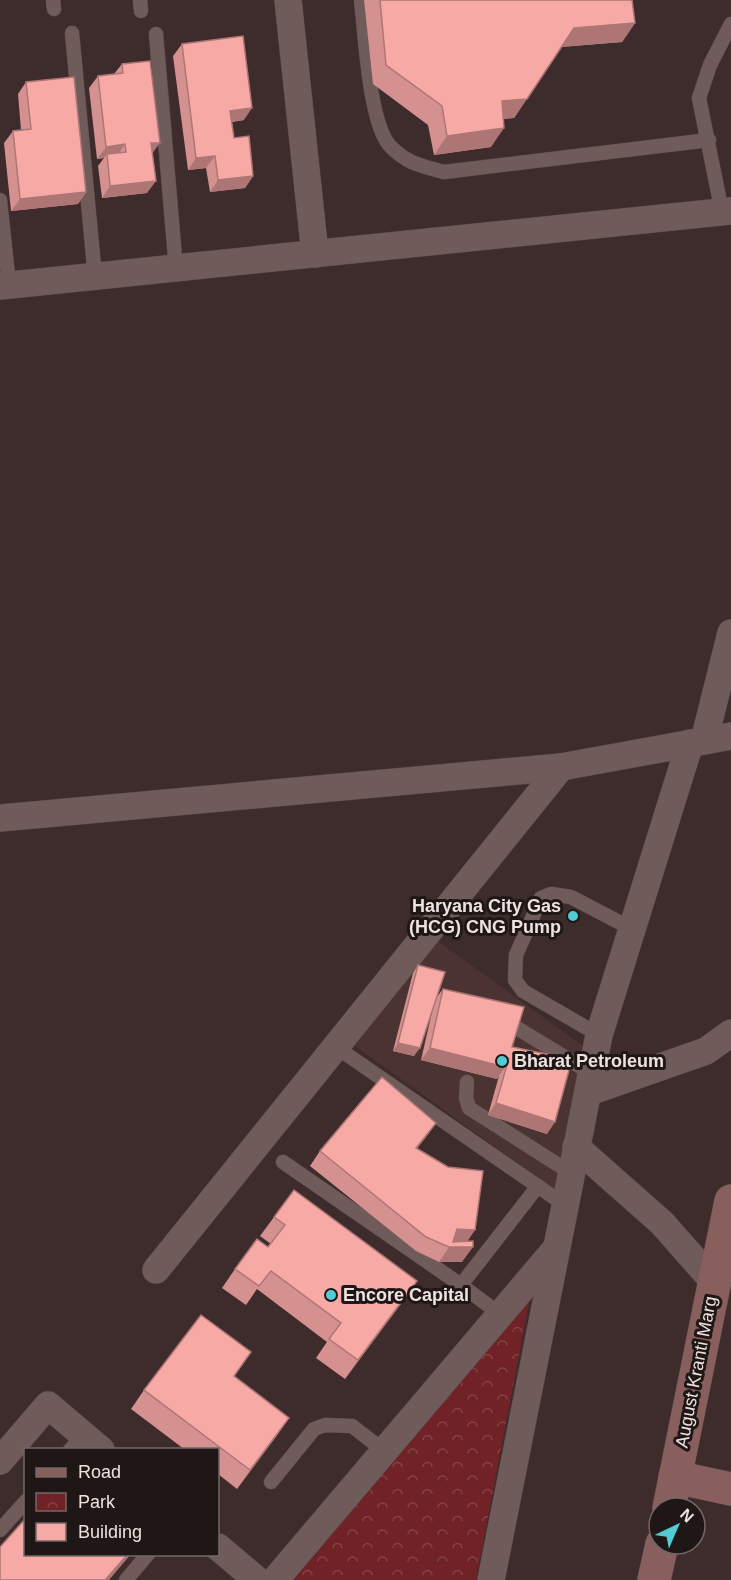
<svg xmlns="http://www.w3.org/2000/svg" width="731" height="1580" font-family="Helvetica,sans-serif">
  <defs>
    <pattern id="park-crowns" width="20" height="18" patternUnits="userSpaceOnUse" patternTransform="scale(1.5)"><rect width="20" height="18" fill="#702226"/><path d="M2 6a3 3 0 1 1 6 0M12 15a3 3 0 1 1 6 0" fill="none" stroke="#854245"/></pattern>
  </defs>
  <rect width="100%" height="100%" fill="#3d2c2b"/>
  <path fill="#4b3332" d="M435,939L594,1054L559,1193L355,1046Z"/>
  <path fill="url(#park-crowns)" d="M530,1297L476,1580H289Z"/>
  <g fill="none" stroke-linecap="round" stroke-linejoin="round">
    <g stroke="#594a49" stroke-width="15">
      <g id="lane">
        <path d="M53,0L54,9"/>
        <path d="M140,0L141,11"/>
        <path d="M361,0C365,32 369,126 391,147C408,164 422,166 444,172L709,140"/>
        <path d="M72,33L95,277"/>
        <path d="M156,34L176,269"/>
        <path d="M0,200L9,285"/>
        <path d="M722,212L699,98L710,65L731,24"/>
        <path d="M517,1028L592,1074"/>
        <path d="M599,1035L523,991L515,980L516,955L541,898L551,894L571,897L632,929"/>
        <path d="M336,1047L565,1205"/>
        <path d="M467,1082L466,1098L469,1108L571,1173"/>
        <path d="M283,1162L461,1285L501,1315"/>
        <path d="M461,1285L538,1186"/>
        <path d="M70,1450L84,1435"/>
        <path d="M271,1482L314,1429L325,1425L352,1426L383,1450"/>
        <path d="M0,1530L26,1501"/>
        <path d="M126,1580L148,1554"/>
      </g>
    </g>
    <g stroke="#594a49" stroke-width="28">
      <g id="street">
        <path d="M288,0L315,254"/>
        <path d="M0,286L731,211"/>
        <path d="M704,741L731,633"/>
        <path d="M0,818L561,767L731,736"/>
        <path d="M589,1092L706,1051L731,1033"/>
        <path d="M576,1147L662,1223L714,1282"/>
        <path d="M156,1270L561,767"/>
        <path d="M0,1461L48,1405L101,1450"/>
        <path d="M218,1547L257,1580"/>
        <path d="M275,1580L554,1251"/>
        <path d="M491,1580L599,1035L690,743"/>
      </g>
    </g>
    <g stroke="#594a49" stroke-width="34">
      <g id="secondary">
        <path d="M675,1477L731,1489"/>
        <path d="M669,1508L731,1201"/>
        <path d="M654,1580L662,1544"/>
      </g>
    </g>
    <use href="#lane" stroke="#6f5b5a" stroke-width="14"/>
    <use href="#street" stroke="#6f5b5a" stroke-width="27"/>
    <use href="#secondary" stroke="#895f5e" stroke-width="33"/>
  </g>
  <g fill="#d4918f">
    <path d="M364,0H632L635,23L622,42L561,47L514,118L503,119L491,147L434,155L428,125L373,84Z"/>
    <path d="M182,44L244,120L232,122L234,138L253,176L245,188L210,192L206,168L188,170L173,56Z"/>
    <path d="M122,64L153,153L147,193L102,198L98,166L104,158L97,159L89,88L98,76L114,74Z"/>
    <path d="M26,82L86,192L78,204L11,211L4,143L13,131L21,130L18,94Z"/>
    <path d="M418,965L436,998L443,989L512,1047L547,1134L488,1115L499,1076L497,1079L421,1060L432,1012L414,1056L393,1051L413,973Z"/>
    <path d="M436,1123L417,1148L467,1241L462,1262H439L416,1251L310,1166L320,1151Z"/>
    <path d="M294,1190L417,1281L345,1379L316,1358L327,1342L257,1289L246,1305L222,1288L235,1269L268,1247L271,1244L260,1236Z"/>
    <path d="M234,1376L289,1418L237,1489L218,1474V1449H184L131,1409L144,1390Z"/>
  </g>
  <g fill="#ad7674">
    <path d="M635,23L622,42L560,47L574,28Z"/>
    <path d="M527,99L514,118L488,120L502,101Z"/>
    <path d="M252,108L244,120L222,123L230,111Z"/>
    <path d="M504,128L491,147L434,155L447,136Z"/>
    <path d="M151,143H160L151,155Z"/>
    <path d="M125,144L117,156L107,154L104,158L97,159L106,147Z"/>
    <path d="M215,156L206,168L188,170L196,158Z"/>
    <path d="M253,176L245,188L210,192L218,180Z"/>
    <path d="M156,181L147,193L102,198L110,186Z"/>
    <path d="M86,192L78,204L11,211L20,199Z"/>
    <path d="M398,1043L420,1048L414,1056L393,1051Z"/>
    <path d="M430,1048L505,1067L497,1079L421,1060Z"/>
    <path d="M496,1103L555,1122L547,1134L488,1115Z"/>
    <path d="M436,1123L426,1137L406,1163L416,1148Z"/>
    <path d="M457,1229L475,1230L465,1245L446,1244Z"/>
    <path d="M449,1247H473L462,1262H439Z"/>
    <path d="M417,1281L404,1300L345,1379L358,1360Z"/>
    <path d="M289,1418L276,1437L237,1489L250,1470Z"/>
    <path d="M128,1554H131L109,1580H105Z"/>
  </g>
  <g fill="#f7a9a6" stroke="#ad7674" stroke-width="1.5">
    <path d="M380,0H632L635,23L574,28L527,99L502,101L504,128L447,136L442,106L386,65Z"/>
    <path d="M243,36L252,108L230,111L234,138L249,136L253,176L218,180L215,156L196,158L182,44Z"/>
    <path d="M150,61L160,143H151L156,181L110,186L107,154L126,152L125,144L106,147L98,76L123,73L122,64Z"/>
    <path d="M74,77L86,192L20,199L13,131L31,129L26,82Z"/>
    <path d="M418,965L445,972L420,1048L398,1043Z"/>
    <path d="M443,989L524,1007L512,1047L572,1059L555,1122L496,1103L509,1058L505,1067L430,1048Z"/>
    <path d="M382,1077L436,1123L416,1148L448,1167L483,1171L475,1230L457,1229L453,1242L473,1241V1247H449L426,1237L320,1151Z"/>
    <path d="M294,1190L417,1281L358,1360L329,1339L341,1323L271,1271L259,1286L235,1269L257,1239L268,1247L285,1225L274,1217Z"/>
    <path d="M201,1315L251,1352L234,1376L289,1418L250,1470L144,1390Z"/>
    <path d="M26,1518V1554H128L105,1580H0V1547Z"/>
  </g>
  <g fill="#51ccd4" stroke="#1f1716" stroke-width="2">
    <circle cx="573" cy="916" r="6"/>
    <circle cx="502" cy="1061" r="6"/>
    <circle cx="331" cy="1295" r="6"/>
  </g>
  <g text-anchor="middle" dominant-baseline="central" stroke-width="6" stroke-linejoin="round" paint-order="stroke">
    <g font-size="18" font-weight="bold" fill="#eee2e1" stroke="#1f1716" text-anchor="start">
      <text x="561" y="906" text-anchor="end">Haryana City Gas<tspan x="561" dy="21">(HCG) CNG Pump</tspan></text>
      <text x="514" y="1061">Bharat Petroleum</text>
      <text x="343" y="1295">Encore Capital</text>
    </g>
    <g font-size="18" fill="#eee2e1" stroke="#1f1716">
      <text transform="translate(696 1372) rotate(-79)">August Kranti Marg</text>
    </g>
  </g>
  <rect x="24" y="1448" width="195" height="108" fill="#1f1716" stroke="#726867" stroke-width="1.5"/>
  <rect x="36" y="1468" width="30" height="9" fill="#895f5e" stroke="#726867" stroke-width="1.5"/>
  <text x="78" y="1478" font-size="18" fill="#eee2e1">Road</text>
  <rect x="36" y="1493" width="30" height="18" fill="url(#park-crowns)" stroke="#726867" stroke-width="1.5"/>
  <text x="78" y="1508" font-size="18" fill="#eee2e1">Park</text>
  <rect x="36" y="1523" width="30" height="18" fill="#f7a9a6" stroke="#726867" stroke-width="1.5"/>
  <text x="78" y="1538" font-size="18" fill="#eee2e1">Building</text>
  <g transform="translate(677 1526) rotate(44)"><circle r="28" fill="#1f1716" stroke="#726867" stroke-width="1.5"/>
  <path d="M0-4.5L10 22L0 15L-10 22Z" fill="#51ccd4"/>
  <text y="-9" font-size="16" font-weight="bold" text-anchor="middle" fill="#eee2e1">N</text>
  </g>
</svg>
